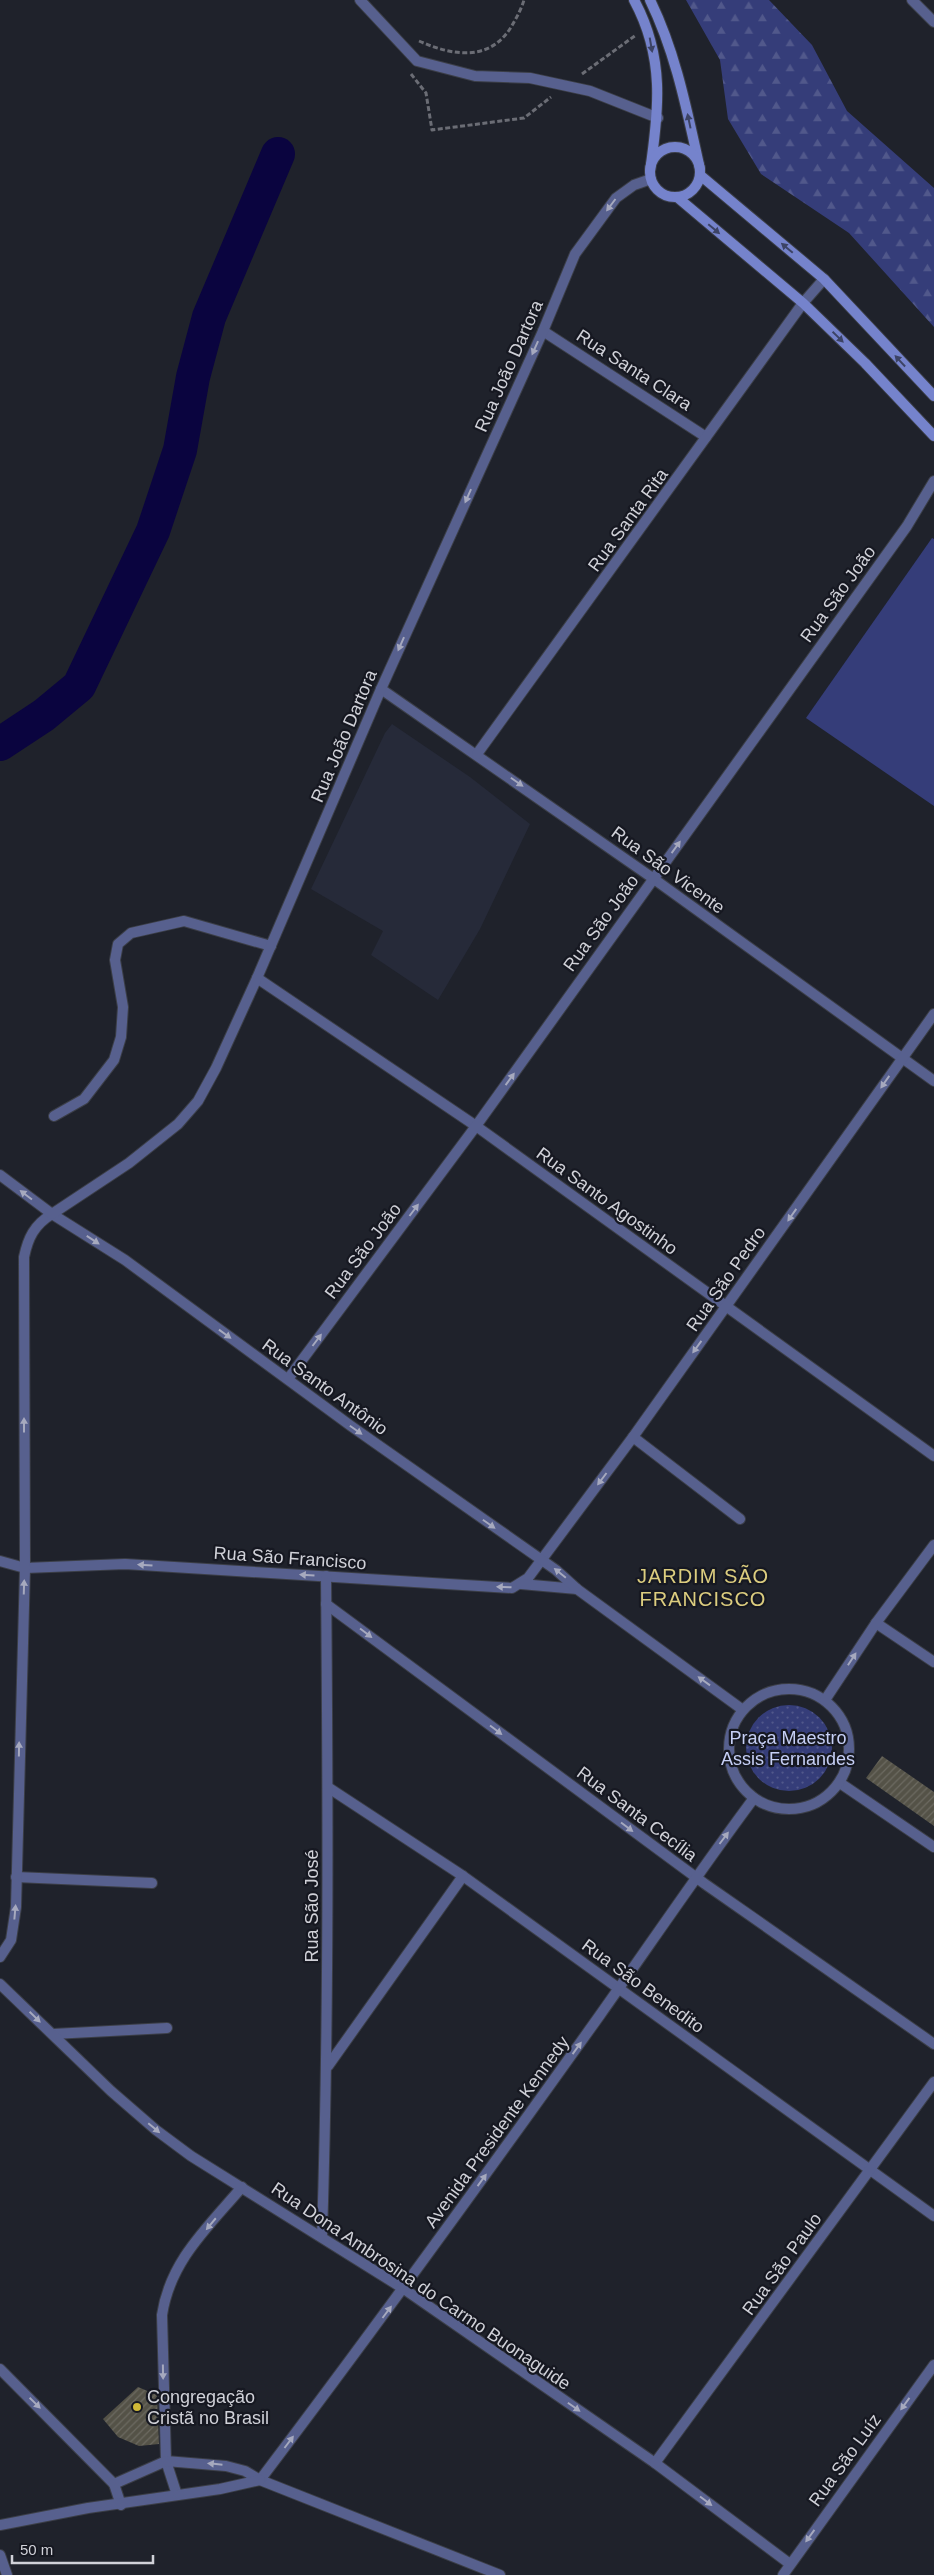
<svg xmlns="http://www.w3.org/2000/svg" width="934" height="2575" font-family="Helvetica,sans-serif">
  <defs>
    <pattern id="forest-firs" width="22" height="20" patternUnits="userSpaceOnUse" patternTransform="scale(1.25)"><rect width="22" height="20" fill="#353d79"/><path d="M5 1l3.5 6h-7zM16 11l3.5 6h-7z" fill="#51588b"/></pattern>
    <pattern id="park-dots" width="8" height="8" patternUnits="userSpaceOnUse" patternTransform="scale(1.25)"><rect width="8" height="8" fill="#353d79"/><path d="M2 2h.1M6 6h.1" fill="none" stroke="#51588b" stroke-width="1.8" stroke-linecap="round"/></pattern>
    <pattern id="building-hatch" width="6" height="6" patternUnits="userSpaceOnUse" patternTransform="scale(1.25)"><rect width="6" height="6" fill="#545247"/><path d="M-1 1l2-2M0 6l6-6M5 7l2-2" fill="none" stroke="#6c6a61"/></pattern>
  </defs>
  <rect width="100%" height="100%" fill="#1f222b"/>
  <path fill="#262a39" d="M392,724L470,777L530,824L480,929L438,1000L371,955L383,931L311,889L385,733Z"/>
  <path fill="url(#forest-firs)" d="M686,0H769L812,45L847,111L934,188V327L849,233L761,174L728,119L720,60Z"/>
  <circle fill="url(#park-dots)" cx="789" cy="1748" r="43"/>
  <path fill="#353d79" d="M932,538L934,539V806L806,718Z"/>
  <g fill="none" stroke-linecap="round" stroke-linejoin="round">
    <path stroke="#0a043f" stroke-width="34" d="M0,744L44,715L79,686L153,531L180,450L193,377L209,317L278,154"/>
  </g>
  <g fill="url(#building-hatch)">
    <path d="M882,1756L934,1792V1826L866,1778Z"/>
    <path d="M138,2387L157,2395L159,2444L139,2446L118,2437L103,2419Z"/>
  </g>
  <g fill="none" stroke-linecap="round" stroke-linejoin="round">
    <g stroke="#3b3e47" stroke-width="12">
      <g id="service">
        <path d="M360,0L417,61L475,76L530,78L590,91L658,118"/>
        <path d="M16,1877L152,1883"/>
      </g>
    </g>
    <g stroke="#3b3e47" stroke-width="12">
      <g id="minor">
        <path d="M912,0L934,22"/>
        <path d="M543,331L706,437"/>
        <path d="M381,689L654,879L934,1081"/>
        <path d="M477,754L803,303L824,279"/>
        <path d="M257,978L476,1126L934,1456"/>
        <path d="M54,1116L84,1099L114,1060L121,1037L123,1007L115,960L118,944L131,933L184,921L271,946"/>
        <path d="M288,1379L476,1126L907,526L934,481"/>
        <path d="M633,1437L740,1519"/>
        <path d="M0,1561L25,1568L125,1564L512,1588L528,1578L633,1437L934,1014"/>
        <path d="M521,1584L577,1589"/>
        <path d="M326,1604L705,1884L934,2044"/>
        <path d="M876,1623L934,1662"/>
        <path d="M840,1783L934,1847"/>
        <path d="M329,1788L463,1876L934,2216"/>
        <path d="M0,1957L11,1940L16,1907L25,1568L24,1257C28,1238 34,1225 52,1214L125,1260L351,1426L556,1570L577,1589L743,1710"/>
        <path d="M53,2034L167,2028"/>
        <path d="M328,2066L463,1876"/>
        <path d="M322,2236C329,2016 328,1796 326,1576"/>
        <path d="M404,2289L655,2463L790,2564"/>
        <path d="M0,2369L114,2484"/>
        <path d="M166,2461L162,2315C170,2261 208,2227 242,2187"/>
        <path d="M655,2463L934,2082"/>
        <path d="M260,2480L500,2575"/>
        <path d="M0,2555L7,2575"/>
        <path d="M783,2575L934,2365"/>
      </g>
    </g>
    <g stroke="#3b3e47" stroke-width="12">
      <g id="tertiary">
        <path d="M0,1175L52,1214L129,1163L178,1124L198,1101L216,1068L257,978L381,689L543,331L575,254L616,198L634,185L651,179"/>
        <circle cx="789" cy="1749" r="60"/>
        <path d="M825,1700L876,1623L934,1545"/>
        <path d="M0,1984L111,2091L156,2130L191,2156L404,2289"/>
        <path d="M166,2461L177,2495"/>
        <path d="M260,2480C376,2327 488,2172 600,2015C651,1943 701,1869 754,1798"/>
        <path d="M121,2505L114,2484L166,2461L226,2466L245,2471L260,2480"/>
        <path d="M0,2525L88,2508L220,2489L260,2480"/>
      </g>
    </g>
    <g stroke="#3b3e47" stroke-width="12">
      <g id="secondary">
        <path d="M634,0C665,57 659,110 650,171"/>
        <path d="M650,0C676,53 687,111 700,169"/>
        <circle cx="675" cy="172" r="25"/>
        <path d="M700,175L824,279L934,396"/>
        <path d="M677,197L803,303L865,363L934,436"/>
      </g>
    </g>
    <g stroke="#6b6d75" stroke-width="3" stroke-dasharray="5 2.5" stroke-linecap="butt">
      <path d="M419,41C455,57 493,62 514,22C518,15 522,7 524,0"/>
      <path d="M411,74L426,93L432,130L524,118L551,97"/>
      <path d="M582,74L636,35"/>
    </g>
    <use href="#service" stroke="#57608e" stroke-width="10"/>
    <use href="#minor" stroke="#57608e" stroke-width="10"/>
    <use href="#tertiary" stroke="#57608e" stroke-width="10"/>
    <use href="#secondary" stroke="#7583cc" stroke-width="10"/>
  </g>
  <defs><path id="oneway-solid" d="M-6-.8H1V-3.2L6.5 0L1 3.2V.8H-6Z" transform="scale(1.25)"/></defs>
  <g fill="#3c4365">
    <use href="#oneway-solid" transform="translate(651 45) rotate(80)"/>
    <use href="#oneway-solid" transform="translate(689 121) rotate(-102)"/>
    <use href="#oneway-solid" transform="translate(714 229) rotate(40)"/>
    <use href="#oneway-solid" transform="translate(787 248) rotate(-140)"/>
    <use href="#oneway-solid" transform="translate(838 337) rotate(44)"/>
    <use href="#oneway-solid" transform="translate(900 361) rotate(-133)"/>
  </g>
  <g fill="#a6a9be">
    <use href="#oneway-solid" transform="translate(611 205) rotate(127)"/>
    <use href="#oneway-solid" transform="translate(535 348) rotate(114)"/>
    <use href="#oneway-solid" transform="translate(468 496) rotate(114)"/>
    <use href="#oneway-solid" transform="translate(401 644) rotate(114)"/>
    <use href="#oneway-solid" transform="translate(517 782) rotate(35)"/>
    <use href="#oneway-solid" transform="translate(676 847) rotate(-54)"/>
    <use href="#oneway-solid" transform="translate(510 1079) rotate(-54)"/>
    <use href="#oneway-solid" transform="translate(885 1082) rotate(125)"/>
    <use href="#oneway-solid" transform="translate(26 1195) rotate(-143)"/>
    <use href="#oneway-solid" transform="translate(414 1210) rotate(-53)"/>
    <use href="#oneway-solid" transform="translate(792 1215) rotate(125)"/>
    <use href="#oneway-solid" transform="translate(93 1240) rotate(33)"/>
    <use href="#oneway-solid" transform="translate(225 1334) rotate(36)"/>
    <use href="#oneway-solid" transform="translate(317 1340) rotate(-53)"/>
    <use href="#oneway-solid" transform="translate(697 1347) rotate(126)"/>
    <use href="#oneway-solid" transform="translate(24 1425) rotate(-90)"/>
    <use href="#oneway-solid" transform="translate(356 1430) rotate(35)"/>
    <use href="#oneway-solid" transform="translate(602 1479) rotate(127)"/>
    <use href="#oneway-solid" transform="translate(489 1524) rotate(35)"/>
    <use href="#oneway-solid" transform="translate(145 1565) rotate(-176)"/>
    <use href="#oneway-solid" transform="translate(560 1573) rotate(-141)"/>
    <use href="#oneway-solid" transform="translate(307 1575) rotate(-176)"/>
    <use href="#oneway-solid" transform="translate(24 1587) rotate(-88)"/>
    <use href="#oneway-solid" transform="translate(504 1587) rotate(-178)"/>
    <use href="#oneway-solid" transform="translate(366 1633) rotate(37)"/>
    <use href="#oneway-solid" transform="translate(852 1659) rotate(-57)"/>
    <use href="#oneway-solid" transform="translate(704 1681) rotate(-144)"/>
    <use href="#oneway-solid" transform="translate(496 1730) rotate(37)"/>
    <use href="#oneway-solid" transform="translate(19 1749) rotate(-89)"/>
    <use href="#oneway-solid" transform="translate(627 1827) rotate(37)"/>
    <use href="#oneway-solid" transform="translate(724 1838) rotate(-53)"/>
    <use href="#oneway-solid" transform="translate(15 1912) rotate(-85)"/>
    <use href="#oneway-solid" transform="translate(35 2017) rotate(44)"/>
    <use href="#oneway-solid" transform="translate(577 2048) rotate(-54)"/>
    <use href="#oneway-solid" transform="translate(154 2128) rotate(40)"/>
    <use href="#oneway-solid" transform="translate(482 2180) rotate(-54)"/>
    <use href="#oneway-solid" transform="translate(211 2224) rotate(130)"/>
    <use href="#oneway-solid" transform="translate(387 2312) rotate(-53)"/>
    <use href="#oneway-solid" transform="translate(163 2372) rotate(89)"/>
    <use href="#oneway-solid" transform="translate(35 2403) rotate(44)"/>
    <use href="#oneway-solid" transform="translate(905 2404) rotate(126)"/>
    <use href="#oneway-solid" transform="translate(574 2407) rotate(35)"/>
    <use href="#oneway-solid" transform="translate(289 2442) rotate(-53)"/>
    <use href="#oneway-solid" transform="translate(215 2464) rotate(-174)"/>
    <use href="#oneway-solid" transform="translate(706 2501) rotate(37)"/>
    <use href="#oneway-solid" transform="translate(810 2536) rotate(126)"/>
  </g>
  <circle fill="#cfb837" stroke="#161821" stroke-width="2" cx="137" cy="2407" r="5"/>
  <g text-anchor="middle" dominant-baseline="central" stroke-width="4.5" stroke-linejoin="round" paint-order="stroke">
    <g font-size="18" fill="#d0d1d8" stroke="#161821">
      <text transform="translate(509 366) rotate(-66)">Rua João Dartora</text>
      <text transform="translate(634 370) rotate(33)">Rua Santa Clara</text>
      <text transform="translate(628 520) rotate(-54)">Rua Santa Rita</text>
      <text transform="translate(838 594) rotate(-54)">Rua São João</text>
      <text transform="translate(344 736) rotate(-67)">Rua João Dartora</text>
      <text transform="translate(668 870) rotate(36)">Rua São Vicente</text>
      <text transform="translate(601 923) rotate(-54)">Rua São João</text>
      <text transform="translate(607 1201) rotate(36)">Rua Santo Agostinho</text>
      <text transform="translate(363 1251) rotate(-53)">Rua São João</text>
      <text transform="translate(726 1279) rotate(-55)">Rua São Pedro</text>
      <text transform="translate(325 1387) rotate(36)">Rua Santo Antônio</text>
      <text transform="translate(290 1558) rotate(4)">Rua São Francisco</text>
      <text transform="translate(637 1814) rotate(37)">Rua Santa Cecília</text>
      <text transform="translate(312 1906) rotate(-90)">Rua São José</text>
      <text transform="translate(643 1986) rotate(36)">Rua São Benedito</text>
      <text transform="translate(497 2132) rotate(-54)">Avenida Presidente Kennedy</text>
      <text transform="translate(782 2264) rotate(-54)">Rua São Paulo</text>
      <text transform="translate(421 2286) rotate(34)">Rua Dona Ambrosina do Carmo Buonaguide</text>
      <text transform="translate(845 2460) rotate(-54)">Rua São Luíz</text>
    </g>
    <g font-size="18" fill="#c6cff5" stroke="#161821">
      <text x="788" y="1738">Praça Maestro<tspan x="788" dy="21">Assis Fernandes</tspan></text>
    </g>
    <g font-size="18" fill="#d0d1d8" stroke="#161821" text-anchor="start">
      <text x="147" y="2397">Congregação<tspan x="147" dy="21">Cristã no Brasil</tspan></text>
    </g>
    <g font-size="20" letter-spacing="1" fill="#dccd7f" stroke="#161821">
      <text x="703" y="1576">JARDIM SÃO<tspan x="703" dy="23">FRANCISCO</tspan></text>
    </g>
  </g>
  <path d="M12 2555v8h141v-8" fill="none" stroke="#d0d1d8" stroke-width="2.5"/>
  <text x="20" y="2555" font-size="15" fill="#d0d1d8" stroke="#161821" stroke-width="4" paint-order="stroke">50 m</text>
</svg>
